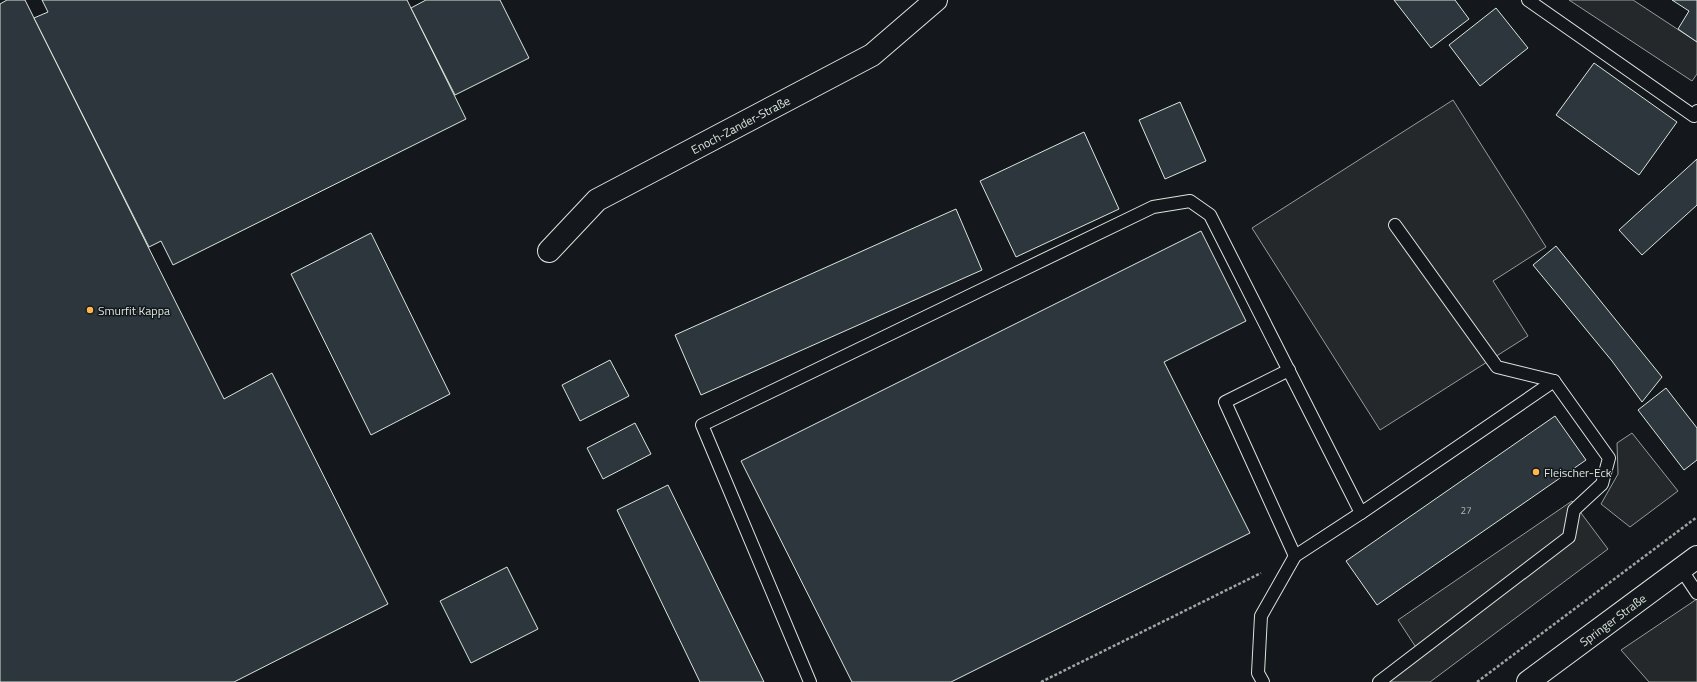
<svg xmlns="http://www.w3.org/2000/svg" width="1697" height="682" font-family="'Titillium Web',sans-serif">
  <rect width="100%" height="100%" fill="#14181c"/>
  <g fill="#24282b" stroke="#939e99">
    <path d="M1569,0H1633L1697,42V74L1692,81Z"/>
    <path d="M1453,100L1546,247L1493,281L1528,336L1380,430L1252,228Z"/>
    <path d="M1632,433L1678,491L1630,527L1601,504L1618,474L1617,443Z"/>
    <path d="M1572,501L1608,549L1430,682H1379L1419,652L1398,620Z"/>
    <path d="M1697,599V682H1649L1621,650Z"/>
  </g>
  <g fill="#2c363c" stroke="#d8e6dc">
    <path d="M7,0H25L224,399L272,373L388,604L234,682H0V4Z"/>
    <path d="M42,0H407L466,119L173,265L161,241L149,247L34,18L48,12Z"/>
    <path d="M426,0H500L529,58L455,95L411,8Z"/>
    <path d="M1394,0H1455L1469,19L1431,48Z"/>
    <path d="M1672,0H1697V42L1678,29L1689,11Z"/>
    <path d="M1496,8L1528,48L1480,86L1449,45Z"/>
    <path d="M1594,63L1677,122L1639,175L1556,115Z"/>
    <path d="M1180,102L1206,161L1165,179L1139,120Z"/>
    <path d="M1084,132L1119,209L1016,257L980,181Z"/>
    <path d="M1697,159V205L1642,255L1619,230Z"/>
    <path d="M956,209L982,270L701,395L675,335Z"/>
    <path d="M1201,231L1246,321L1164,362L1250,533L951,682H852L741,461Z"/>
    <path d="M371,233L450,394L371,435L291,274Z"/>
    <path d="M1556,246L1662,377L1642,402L1612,361L1533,265Z"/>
    <path d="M610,360L629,396L580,421L562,385Z"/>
    <path d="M1666,388L1697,428V460L1684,470L1638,410Z"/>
    <path d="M1555,416L1586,460L1377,605L1346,561Z"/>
    <path d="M635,423L651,454L603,479L587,448Z"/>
    <path d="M668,485L764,682H700L617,510Z"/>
    <path d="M507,567L538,629L471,663L440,601Z"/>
  </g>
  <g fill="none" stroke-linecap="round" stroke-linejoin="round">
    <g stroke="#d8e6dc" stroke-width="14">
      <g id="service">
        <path d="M1528,0L1694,116L1697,111"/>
        <path d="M1289,370L1225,402L1295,556"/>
        <path d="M1361,513L1554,381"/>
        <path d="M1681,569L1697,593"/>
        <path d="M810,682L702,425L1153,207L1190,201L1210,215L1361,513L1295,556L1261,616L1258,673L1263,682"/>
        <path d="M1379,682L1569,537L1574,510L1602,484L1609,458L1554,381L1497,367L1395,225"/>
      </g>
    </g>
    <g stroke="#d8e6dc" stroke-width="24">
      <g id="minor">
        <path id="s1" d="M549,251L597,200L872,55L936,0"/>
        <path id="s2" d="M1528,682L1697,557"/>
      </g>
    </g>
    <g stroke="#9da8a2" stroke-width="2.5" stroke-dasharray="3 2" stroke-linecap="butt">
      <path d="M1041,682L1261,573"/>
      <path d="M1477,682L1697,517"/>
    </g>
    <use href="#service" stroke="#14181c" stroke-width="12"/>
    <use href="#minor" stroke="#14181c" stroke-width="22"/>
  </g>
  <g fill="#ffb74d" stroke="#14181c" stroke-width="1.5">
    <circle cx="90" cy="310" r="4"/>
    <circle cx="1536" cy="472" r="4"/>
  </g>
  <g text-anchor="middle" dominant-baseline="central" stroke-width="3" stroke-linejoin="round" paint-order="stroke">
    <g font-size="10" fill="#adbab4">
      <text x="1466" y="510">27</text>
    </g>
    <g font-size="12" fill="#d8e6dc" stroke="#14181c">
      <text stroke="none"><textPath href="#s1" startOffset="232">Enoch-Zander-Straße</textPath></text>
      <text stroke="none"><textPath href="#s2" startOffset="105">Springer Straße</textPath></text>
    </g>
    <g font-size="12" fill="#d8e6dc" stroke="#14181c" text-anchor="start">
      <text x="98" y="310">Smurfit Kappa</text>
      <text x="1544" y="472">Fleischer-Eck</text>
    </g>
  </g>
</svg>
